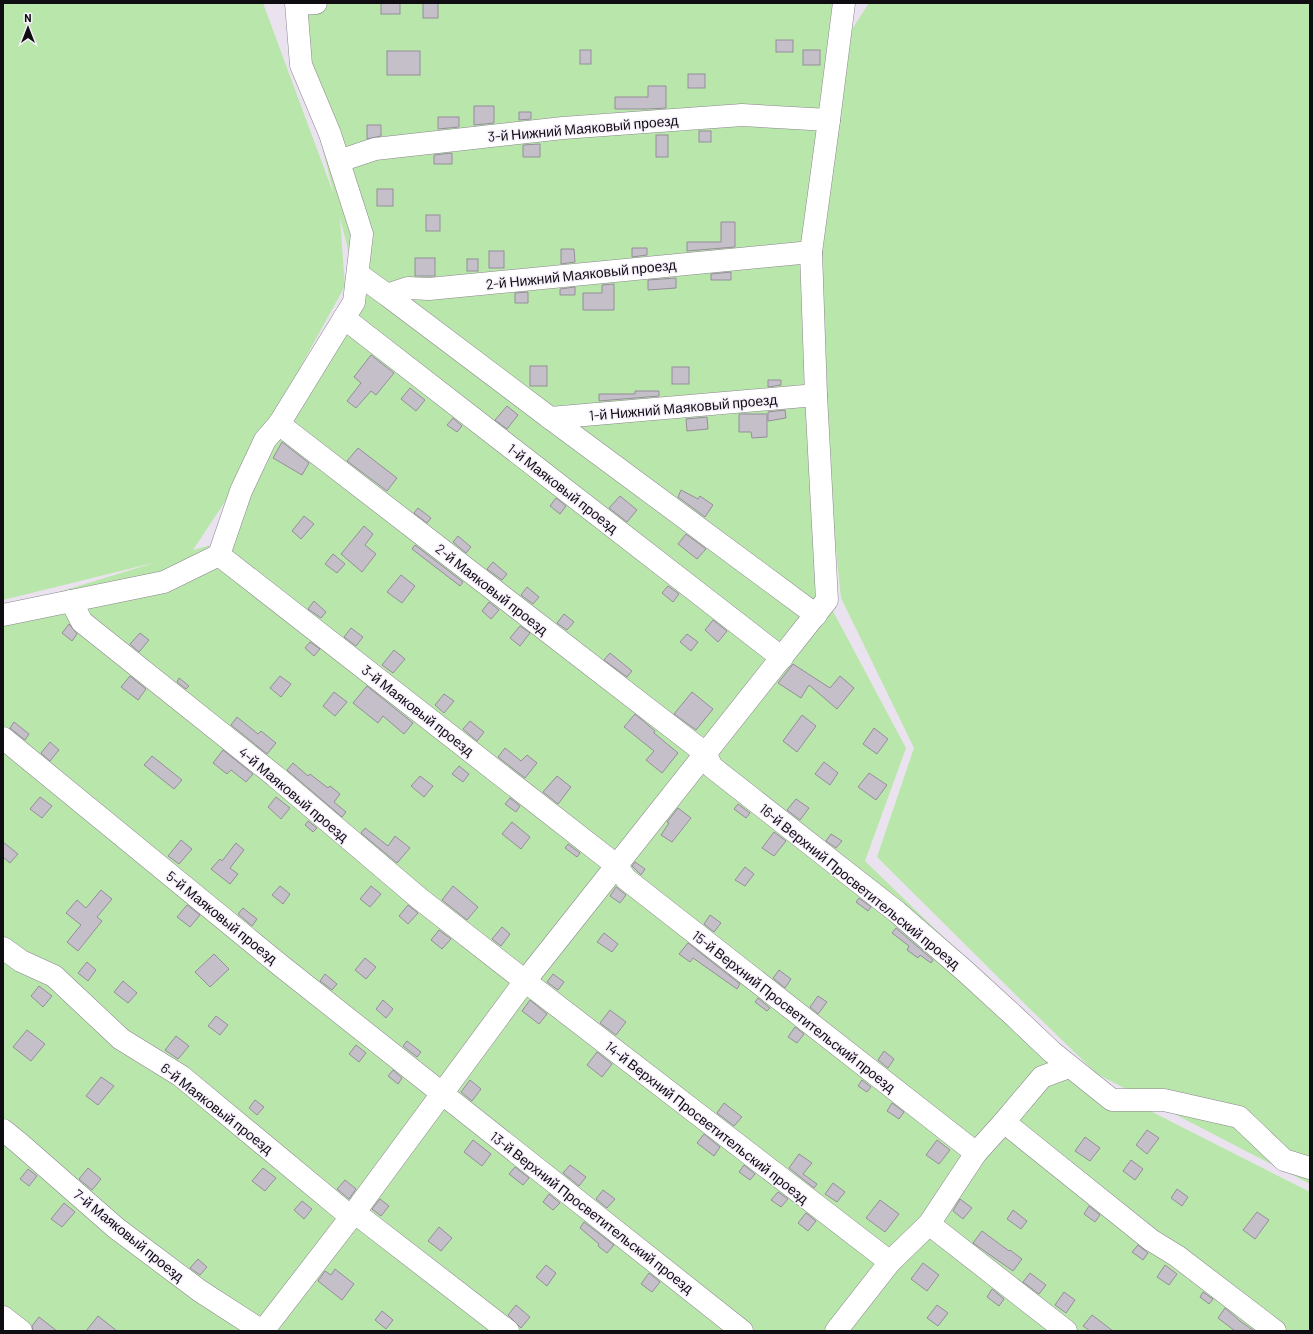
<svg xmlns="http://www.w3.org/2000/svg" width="1313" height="1334" font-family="Barlow,sans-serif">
  <rect width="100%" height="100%" fill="#eae3ef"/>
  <g fill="#b9e6aa" fill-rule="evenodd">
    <path d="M3,3H263L334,195L301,60L296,3H839L808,255L827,600L906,748L865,861L1093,1082L1310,1192V1331H3V609L157,562L3,600ZM340,218L356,280L211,545L193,550L234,488L345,286Z"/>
    <path d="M869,3H1310V1184L1097,1074L1030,1009L877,857L914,748L841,598L829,483L816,259L843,43Z"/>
  </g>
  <g fill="#c5bfca" stroke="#958e99">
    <rect x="381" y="3" width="19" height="11"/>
    <rect x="423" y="3" width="15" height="15"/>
    <rect x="776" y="40" width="17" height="12"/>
    <rect x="580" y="50" width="11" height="14"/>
    <rect x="803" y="50" width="17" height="15"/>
    <rect x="387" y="51" width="33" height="24"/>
    <rect x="688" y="74" width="17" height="14"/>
    <path d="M648,86H666V108L648,109H615V97H648Z"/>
    <path d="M474,106H494V123L474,125Z"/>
    <path d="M519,112H531V119L519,120Z"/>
    <path d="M438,117H459V127L438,129Z"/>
    <path d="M367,125H381V136L367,139Z"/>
    <rect x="699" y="131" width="12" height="11"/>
    <rect x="656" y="135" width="12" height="22"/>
    <path d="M540,144V157H523V145Z"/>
    <path d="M452,153V164H434V155Z"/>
    <rect x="377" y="189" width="16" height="17"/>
    <rect x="426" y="215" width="14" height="16"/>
    <path d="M721,222H735V247L687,251V242H721Z"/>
    <path d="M632,248H647V255L632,257Z"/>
    <path d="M561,249H574L575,262L561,264Z"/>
    <rect x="489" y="251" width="15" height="17"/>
    <rect x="415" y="258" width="20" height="18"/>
    <rect x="467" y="259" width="11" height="12"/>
    <path d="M731,272V280H711V274Z"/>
    <path d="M676,278V288L648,290V280Z"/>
    <path d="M614,284V310H583V293H602V285Z"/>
    <path d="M575,287V295H560V289Z"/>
    <path d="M528,292V303H515V293Z"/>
    <path d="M371,355L394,373L376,395L371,391L356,408L347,401L361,383L354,377Z"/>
    <rect x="530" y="366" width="17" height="20"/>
    <rect x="672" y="367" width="17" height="17"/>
    <path d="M768,380H781V385L768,387Z"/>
    <path d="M410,388L425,400L416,411L401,399Z"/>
    <path d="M635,391H659V396L599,401V394H635Z"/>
    <path d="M507,406L518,415L507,429L495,420Z"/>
    <path d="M785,410L786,418L768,421V412Z"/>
    <path d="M739,414H767V437L752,438L751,432H739Z"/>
    <path d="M707,417L708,429L687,431L686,419Z"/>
    <path d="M453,418L462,426L457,432L447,425Z"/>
    <path d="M282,442L309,463L302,475L273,458Z"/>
    <path d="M358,448L397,478L387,491L347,461Z"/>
    <path d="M681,490L698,499L700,496L713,505L705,517L678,497Z"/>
    <path d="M620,496L637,510L627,522L609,508Z"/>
    <path d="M556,498L566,506L560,514L550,506Z"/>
    <path d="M418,508L431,518L427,523L414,513Z"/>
    <path d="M304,516L314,524L301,539L292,531Z"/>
    <path d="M364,526L373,534L365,545L376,554L362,572L341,554Z"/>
    <path d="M686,534L706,549L697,559L678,544Z"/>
    <path d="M458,536L471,547L466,553L453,542Z"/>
    <path d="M415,545L463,582L460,586L412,549Z"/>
    <path d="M333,554L345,564L337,573L325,564Z"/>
    <path d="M493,562L507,574L502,580L487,569Z"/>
    <path d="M401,575L415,586L402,603L387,592Z"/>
    <path d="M668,586L679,594L673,602L662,593Z"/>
    <path d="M527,587L539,597L533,604L521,595Z"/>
    <path d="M314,601L326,612L321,618L308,609Z"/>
    <path d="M489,602L499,610L491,619L482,611Z"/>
    <path d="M564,614L574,622L567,630L557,623Z"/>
    <path d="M713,620L727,631L718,642L705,630Z"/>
    <path d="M69,624L77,634L72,641L62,633Z"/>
    <path d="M520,626L530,633L520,646L510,638Z"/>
    <path d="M351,628L363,637L356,646L344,637Z"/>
    <path d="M140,633L149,640L139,652L130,644Z"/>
    <path d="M687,634L698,642L691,651L680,642Z"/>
    <path d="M310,642L320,649L314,656L305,648Z"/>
    <path d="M394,650L405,659L393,673L382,665Z"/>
    <path d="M610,653L632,671L627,677L604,660Z"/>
    <path d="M793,664L830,688L840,676L854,688L837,709L809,685L801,698L778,683Z"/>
    <path d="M130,676L146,689L138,700L121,687Z"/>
    <path d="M280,676L291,684L281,697L270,688Z"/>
    <path d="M179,678L189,686L186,689L177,682Z"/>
    <path d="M367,686L413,723L404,734L383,716L378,723L353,703Z"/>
    <path d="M334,692L347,702L335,716L323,706Z"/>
    <path d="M692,692L713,709L696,730L674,714Z"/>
    <path d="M444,694L454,701L444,713L435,705Z"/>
    <path d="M635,714L655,731L654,733L678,753L662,773L646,760L654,751L624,727Z"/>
    <path d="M802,715L816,726L797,752L783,741Z"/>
    <path d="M237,717L258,734L261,731L276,743L267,754L231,725Z"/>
    <path d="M470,721L484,732L477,741L463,729Z"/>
    <path d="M14,722L29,734L25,740L10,728Z"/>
    <path d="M874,728L888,739L877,754L863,744Z"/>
    <path d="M50,742L59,750L50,761L41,753Z"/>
    <path d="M505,748L521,761L527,755L537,763L525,778L498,757Z"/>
    <path d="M223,750L253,774L246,782L231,770L227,774L213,763Z"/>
    <path d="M152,756L182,780L174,789L144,765Z"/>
    <path d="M824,762L838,773L830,785L815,774Z"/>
    <path d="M293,763L308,776L310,774L328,788L330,786L340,794L334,802L346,812L342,817L287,770Z"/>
    <path d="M459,766L469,774L463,782L452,774Z"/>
    <path d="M869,773L887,785L876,800L858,787Z"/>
    <path d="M420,776L433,786L424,797L411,786Z"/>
    <path d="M557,776L571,787L558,804L543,792Z"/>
    <path d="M40,797L52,806L42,818L30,809Z"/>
    <path d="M276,797L290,808L281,819L268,807Z"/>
    <path d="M510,798L520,806L516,812L505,804Z"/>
    <path d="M796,799L809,808L800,820L787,810Z"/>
    <path d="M738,804L750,813L746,818L734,809Z"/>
    <path d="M678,808L691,818L672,842L661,835L669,823L667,822Z"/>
    <path d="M308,821L317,828L313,832L305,825Z"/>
    <path d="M512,822L530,837L521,849L502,834Z"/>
    <path d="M365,828L388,846L395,836L410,848L397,863L361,833Z"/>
    <path d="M774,832L786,841L774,856L762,848Z"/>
    <path d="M831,834L842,841L836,848L826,841Z"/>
    <path d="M181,840L192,849L179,864L168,856Z"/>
    <path d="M3,842L18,854L10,863L3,857Z"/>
    <path d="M236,843L244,850L230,868L238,874L230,884L211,869L220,859L222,861Z"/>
    <path d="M568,844L580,853L577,857L565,848Z"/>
    <path d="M635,862L645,869L641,875L632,866Z"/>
    <path d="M745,867L754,874L745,886L735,880Z"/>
    <path d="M280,886L290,894L283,904L272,895Z"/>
    <path d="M371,886L381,894L370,907L360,899Z"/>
    <path d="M453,886L478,907L467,920L442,900Z"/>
    <path d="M616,887L626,895L620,903L610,896Z"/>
    <path d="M101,890L112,899L97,917L102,921L78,951L67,942L81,925L66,913L77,900L86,908Z"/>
    <path d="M859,898L871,907L868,911L856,902Z"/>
    <path d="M187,905L200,915L190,927L177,917Z"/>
    <path d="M408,905L418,913L408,924L399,916Z"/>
    <path d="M243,908L257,919L252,926L238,914Z"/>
    <path d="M710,915L721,923L714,932L704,924Z"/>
    <path d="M502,927L510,934L501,946L492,939Z"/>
    <path d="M896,928L933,960L931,963L920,955L918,958L907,950L909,946L892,933Z"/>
    <path d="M439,930L451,939L442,949L431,940Z"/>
    <path d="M604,933L618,944L612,952L597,942Z"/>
    <path d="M688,943L740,984L737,989L693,958L690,962L679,954Z"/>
    <path d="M214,954L229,969L210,987L195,972Z"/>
    <path d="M365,958L376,967L366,979L355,970Z"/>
    <path d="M87,962L96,970L88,981L78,973Z"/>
    <path d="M779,970L791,979L785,988L773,978Z"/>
    <path d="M325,974L337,984L332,990L320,981Z"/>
    <path d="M553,974L564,982L558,990L547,982Z"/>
    <path d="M123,981L137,993L128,1003L114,992Z"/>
    <path d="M39,986L52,996L43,1007L31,996Z"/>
    <path d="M818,996L827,1002L818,1014L810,1007Z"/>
    <path d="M758,998L770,1008L767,1011L755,1002Z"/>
    <path d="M383,1000L393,1009L386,1018L376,1009Z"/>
    <path d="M530,1000L547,1014L539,1024L522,1011Z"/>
    <path d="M610,1010L626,1022L616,1035L600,1023Z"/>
    <path d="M216,1016L228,1025L220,1035L208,1026Z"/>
    <path d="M795,1027L804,1034L797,1043L788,1037Z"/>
    <path d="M27,1030L45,1044L31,1061L13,1047Z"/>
    <path d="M176,1036L189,1046L178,1059L165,1050Z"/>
    <path d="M407,1041L421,1052L417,1057L403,1046Z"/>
    <path d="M356,1045L366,1053L359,1062L349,1054Z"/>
    <path d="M884,1051L894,1059L888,1068L878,1060Z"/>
    <path d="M597,1052L612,1064L602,1077L587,1065Z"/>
    <path d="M393,1070L402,1078L398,1084L388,1076Z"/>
    <path d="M101,1077L114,1086L98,1105L86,1096Z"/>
    <path d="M470,1080L481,1089L472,1101L461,1092Z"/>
    <path d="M862,1080L871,1087L867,1092L858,1086Z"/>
    <path d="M255,1100L264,1107L257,1115L249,1108Z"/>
    <path d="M724,1103L742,1117L734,1126L717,1113Z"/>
    <path d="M892,1103L904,1112L899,1119L887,1111Z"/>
    <path d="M1147,1130L1159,1138L1147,1154L1136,1145Z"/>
    <path d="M704,1134L720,1147L714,1156L697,1143Z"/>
    <path d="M1085,1137L1100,1148L1090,1161L1075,1151Z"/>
    <path d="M473,1140L491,1154L482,1166L464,1152Z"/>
    <path d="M937,1140L950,1150L939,1164L926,1155Z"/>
    <path d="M799,1154L812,1163L803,1174L817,1184L814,1188L789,1168Z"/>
    <path d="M1131,1160L1143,1169L1135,1180L1123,1171Z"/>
    <path d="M570,1165L586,1177L579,1186L563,1173Z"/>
    <path d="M744,1165L755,1174L750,1180L739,1172Z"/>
    <path d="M515,1167L529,1178L523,1185L509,1174Z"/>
    <path d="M88,1168L101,1179L92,1190L79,1179Z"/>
    <path d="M263,1168L276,1178L265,1191L252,1181Z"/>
    <path d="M28,1169L37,1176L29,1186L20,1179Z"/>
    <path d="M345,1180L356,1189L349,1199L337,1189Z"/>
    <path d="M833,1183L845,1192L837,1202L825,1194Z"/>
    <path d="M1177,1189L1188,1197L1182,1206L1171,1198Z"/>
    <path d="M603,1190L615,1199L607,1208L596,1199Z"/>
    <path d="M778,1192L788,1199L781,1207L771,1200Z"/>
    <path d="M549,1194L560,1203L553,1210L543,1202Z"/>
    <path d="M380,1199L389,1206L381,1216L372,1209Z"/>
    <path d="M960,1199L972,1208L963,1219L953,1211Z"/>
    <path d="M880,1200L899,1214L885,1232L866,1218Z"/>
    <path d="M302,1201L312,1209L304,1219L294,1210Z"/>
    <path d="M64,1203L75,1212L62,1227L51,1219Z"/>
    <path d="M1089,1206L1100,1215L1095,1222L1084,1214Z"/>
    <path d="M1013,1210L1027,1221L1021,1229L1007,1219Z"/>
    <path d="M1257,1212L1269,1220L1255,1239L1243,1230Z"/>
    <path d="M806,1213L816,1221L808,1231L798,1223Z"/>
    <path d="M584,1222L614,1245L607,1253L598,1246L599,1244L580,1228Z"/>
    <path d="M439,1227L452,1238L441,1251L428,1241Z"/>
    <path d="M982,1231L1009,1251L1010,1250L1022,1259L1013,1271L973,1243Z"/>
    <path d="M1138,1245L1148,1253L1143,1260L1132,1252Z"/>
    <path d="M198,1259L207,1267L200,1275L190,1268Z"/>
    <path d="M923,1263L939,1275L927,1291L911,1279Z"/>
    <path d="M546,1265L556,1273L547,1286L536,1277Z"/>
    <path d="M1165,1265L1177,1274L1169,1285L1157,1277Z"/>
    <path d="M335,1269L354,1284L342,1300L318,1281L325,1271L331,1275Z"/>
    <path d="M649,1273L660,1282L652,1292L641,1284Z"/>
    <path d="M1030,1273L1046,1285L1039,1294L1023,1282Z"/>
    <path d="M992,1289L1004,1299L999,1306L987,1297Z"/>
    <path d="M1064,1292L1075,1300L1066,1313L1055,1305Z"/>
    <path d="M1203,1292L1213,1299L1209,1304L1200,1297Z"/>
    <path d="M516,1305L530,1317L521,1328L508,1315Z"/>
    <path d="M937,1305L948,1313L938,1326L927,1318Z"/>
    <path d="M1225,1308L1240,1321L1254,1331H1235L1218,1318Z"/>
    <path d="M382,1311L393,1320L386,1329L375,1320Z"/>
    <path d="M1092,1315L1113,1331H1090L1083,1326Z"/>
    <path d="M98,1316L117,1331H86Z"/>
    <path d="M39,1317L57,1331H33L32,1326Z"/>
  </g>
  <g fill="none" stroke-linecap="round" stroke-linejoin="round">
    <g stroke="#8b858f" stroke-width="23">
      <g id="minor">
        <path d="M297,4L316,3"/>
        <path d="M339,161L375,149L563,128L742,115L829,120"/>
        <path d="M358,274L387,295L408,288L429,289L811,252"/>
        <path d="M387,295L550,418L816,615"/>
        <path d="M344,318L782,658"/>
        <path d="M550,418L816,395"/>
        <path d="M279,424L705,753L712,767L897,912L966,972L1013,1015L1052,1052L1112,1100H1164L1239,1117L1284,1160L1310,1168"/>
        <path d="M219,555L616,865L626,879L976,1153"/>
        <path d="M71,601L82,622L275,776L420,899L525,981L890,1262"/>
        <path d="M3,615L164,582L219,555L241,491L265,440L279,424L354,302L362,234L330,134L301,65L296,3"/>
        <path d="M3,738L280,965L742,1331"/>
        <path d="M3,948L21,961L54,976L121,1039L181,1076L351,1217"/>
        <path d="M1004,1122L1151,1240L1177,1256L1275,1331"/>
        <path d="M3,1130L19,1143L116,1228L200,1291L262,1331"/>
        <path d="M354,1212L508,1331"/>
        <path d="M929,1224L1066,1331"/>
        <path d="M3,1317L21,1331"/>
        <path d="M263,1331L351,1217L525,981L827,600L816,395L811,252L829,120L844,3"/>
        <path d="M836,1331L890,1262L929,1224L976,1153L1004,1122L1042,1077L1069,1067"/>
      </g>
    </g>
    <use href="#minor" stroke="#fff" stroke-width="22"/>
  </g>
  <g text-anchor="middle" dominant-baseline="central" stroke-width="3" stroke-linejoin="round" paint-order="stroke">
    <g font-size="14" fill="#0f0d11" stroke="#f7f0fc">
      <text transform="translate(583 128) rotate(-5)">3-й Нижний Маяковый проезд</text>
      <text transform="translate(581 274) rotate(-6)">2-й Нижний Маяковый проезд</text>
      <text transform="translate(683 407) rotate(-5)">1-й Нижний Маяковый проезд</text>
      <text transform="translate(563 488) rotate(38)">1-й Маяковый проезд</text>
      <text transform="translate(492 589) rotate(38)">2-й Маяковый проезд</text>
      <text transform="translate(418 710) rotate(38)">3-й Маяковый проезд</text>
      <text transform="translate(294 794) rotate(40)">4-й Маяковый проезд</text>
      <text transform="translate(860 886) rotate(39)">16-й Верхний Просветительский проезд</text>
      <text transform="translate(222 917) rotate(39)">5-й Маяковый проезд</text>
      <text transform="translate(794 1011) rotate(38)">15-й Верхний Просветительский проезд</text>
      <text transform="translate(217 1108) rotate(38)">6-й Маяковый проезд</text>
      <text transform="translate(707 1122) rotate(38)">14-й Верхний Просветительский проезд</text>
      <text transform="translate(592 1212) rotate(38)">13-й Верхний Просветительский проезд</text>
      <text transform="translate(129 1235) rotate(39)">7-й Маяковый проезд</text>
    </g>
  </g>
  <rect width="1313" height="1334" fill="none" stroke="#0f0d11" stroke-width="8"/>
  <g transform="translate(28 28)" stroke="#f7f0fc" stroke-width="3" paint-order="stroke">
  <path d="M0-3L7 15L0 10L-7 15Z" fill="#0f0d11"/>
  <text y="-6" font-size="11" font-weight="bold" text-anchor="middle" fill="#0f0d11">N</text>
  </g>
</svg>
